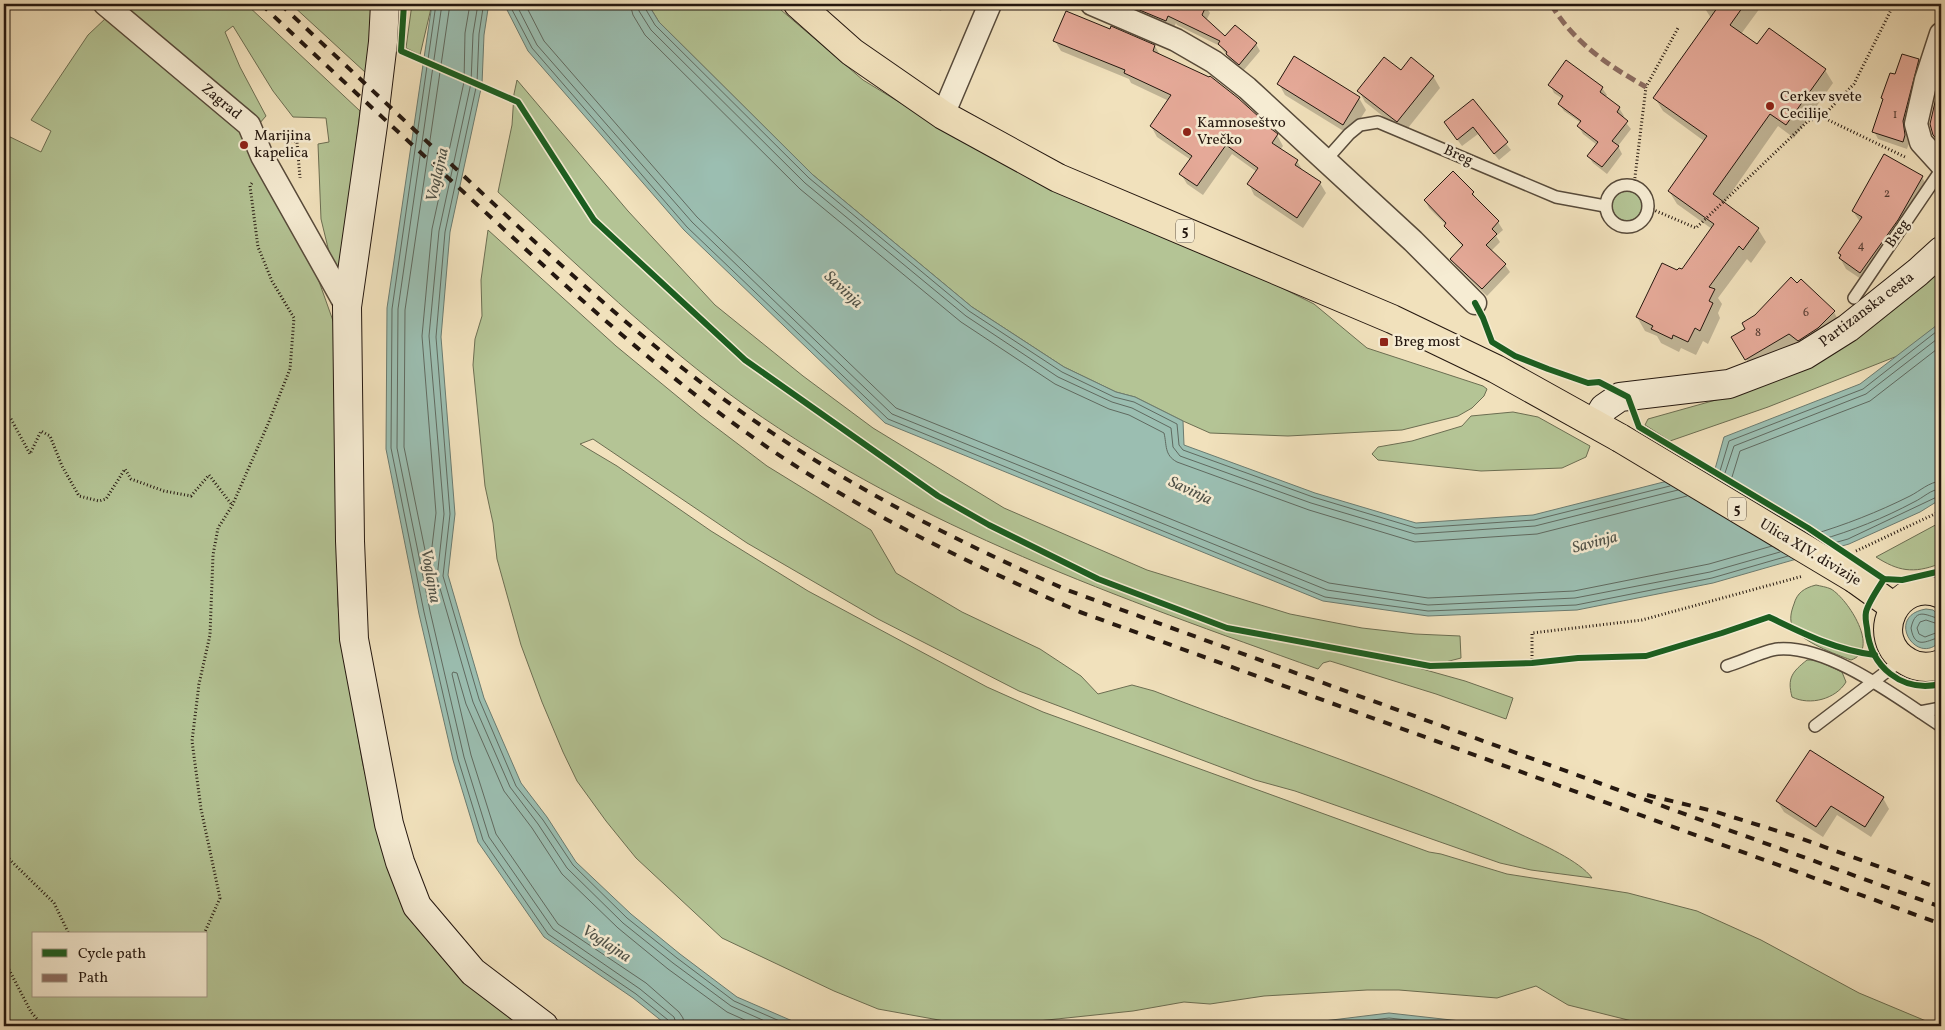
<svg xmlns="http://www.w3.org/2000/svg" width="1945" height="1030" font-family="Vollkorn,serif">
  <rect width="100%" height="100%" fill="#f1e1bc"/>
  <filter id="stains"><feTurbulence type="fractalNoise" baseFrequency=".004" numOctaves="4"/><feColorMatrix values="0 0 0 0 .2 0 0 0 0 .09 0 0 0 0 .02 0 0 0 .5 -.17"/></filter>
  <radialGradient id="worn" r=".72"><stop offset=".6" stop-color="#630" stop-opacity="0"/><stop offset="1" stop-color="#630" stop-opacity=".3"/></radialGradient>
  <g fill="#b4c495" stroke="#6c6e52" fill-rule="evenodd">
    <path d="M115,4H246L360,111L341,271L330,256L321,219L318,144L329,142L326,118L293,117L273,91L233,26L225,32L240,67L266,116L259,124Z"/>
    <path d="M291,4H373L366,73Z"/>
    <path d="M412,4H432L420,55L406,48Z"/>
    <path d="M648,4H774L863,80L976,149L1052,185L1276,285L1314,304L1367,348L1483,386L1487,389L1484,396L1472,408L1458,416L1402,430L1288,436L1210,433L1183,421L1135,397L1116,392L1064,367L972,307L813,175L659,22Z"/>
    <path d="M1238,4H1361L1346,6H1244Z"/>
    <path d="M107,17L246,137L316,273L337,332L338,605L349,685L363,765L382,840L464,979L522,1026H4V134L41,152L51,131L31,120L88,35ZM34,934H206V996H34Z"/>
    <path d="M517,80L628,211L715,305L803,376L873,428L1004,508L1147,570L1290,614L1362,628L1415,634L1460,636L1461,658L1430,666L1415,667L1465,681L1513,698L1506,719L1436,694L1330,661L1323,663L1318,669C1120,598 919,528 746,406C657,343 578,265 498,192L512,125L514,94Z"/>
    <circle cx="1627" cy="206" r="15"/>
    <path d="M488,230L616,346L701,416L767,466L871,530L896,573L962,612L1040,649L1081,676L1098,694L1132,685L1154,691C1277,739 1404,777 1522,835C1541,844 1580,861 1592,878L1531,870L1500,863L1295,791L1255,780L1019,691L878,619L747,543L593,439L580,444L617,466L711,531L808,591L987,687L1043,712L1429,852L1441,854L1507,874L1628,893L1697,911L1761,940L1859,993L1938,1026H1652L1568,1005L1536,986L1497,998L1399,990H1367L1264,996L1210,1004L1184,1002L1133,1011L1009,1024L950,1022L878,1009L834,991L722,938L636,858L606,821L577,781L563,752L542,702L521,645L497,559L493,523L485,486L473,365L475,339L482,316L481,280Z"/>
    <path d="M1941,268V322L1900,355L1768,407L1670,441L1645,425L1648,419L1723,398L1775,381L1816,364L1835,353L1911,295Z"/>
    <path d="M1513,412L1538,417L1590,446L1586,457L1562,468L1481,471L1378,460L1372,454L1378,447L1412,441L1462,426L1471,416Z"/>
    <path d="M1941,522V563L1939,564C1913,574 1898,571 1876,557Z"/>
    <path d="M1816,585C1820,586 1827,587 1831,589C1848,599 1881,650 1851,660C1835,654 1802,642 1793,627C1789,620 1791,612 1794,604C1797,593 1804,588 1816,585Z"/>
    <path d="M1807,660H1816L1842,672L1846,682C1836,699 1810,706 1792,697C1787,678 1792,672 1807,660Z"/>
  </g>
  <g fill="#9bbeb1" stroke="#6b7b70">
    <path d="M432,4H492L488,9L484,35L482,84L450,232L441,337L455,514L448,575L484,698L521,783L547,817L576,862L631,914L680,954L737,997L804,1026H668L633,998L544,937L478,842L453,760L419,614L386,449L387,308Z"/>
    <path d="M504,4H648L659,22L813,175L972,307L1064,367L1116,392L1135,397L1183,421L1184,445L1315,493L1416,523L1533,515L1715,469L1724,437L1860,384L1941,322V499L1920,512L1849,544L1713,583L1577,610L1428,616L1323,601L885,423L684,230L528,51Z"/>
    <path d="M1926,609L1933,610L1941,617V640C1918,669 1883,616 1926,609Z"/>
    <path d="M1389,1013L1505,1026H1283Z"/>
  </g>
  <g fill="#0003">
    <path d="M925,4H944L941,11Z"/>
    <path d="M1119,4H1163L1171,7L1175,14L1180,4H1200L1205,6L1210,13L1206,21L1225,38L1256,44L1260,51L1243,71L1231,61L1220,46L1177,25L1176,23L1172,32Z"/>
    <path d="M1702,4H1763L1741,34L1758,46L1825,70L1833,83L1794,138L1778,126L1724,203L1758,229L1766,242L1751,263L1747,259L1718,298L1722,304L1718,313L1720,318L1708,344L1703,341L1696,355L1681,348L1679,352L1661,343L1657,336L1645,331L1637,317L1682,271L1712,229L1677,204L1669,191L1704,141L1663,111L1655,98L1711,18Z"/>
    <path d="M1111,28L1155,46L1160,55L1258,118L1261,122L1277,135L1283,146L1280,150L1297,161L1303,171L1320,183L1326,193L1303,228L1254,195L1249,184L1257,172L1232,154L1203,195L1187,184L1181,174L1191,160L1157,137L1151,126L1169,101L1131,83L1129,79L1061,51L1055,41L1110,30Z"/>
    <path d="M1294,58L1359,98L1366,110L1350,135L1285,95L1279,84Z"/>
    <path d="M1918,60L1922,68L1907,129L1909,143L1907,149L1878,139L1874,131L1884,101L1882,98L1895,76Z"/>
    <path d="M1401,72L1433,76L1440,88L1404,133L1365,102L1359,91Z"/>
    <path d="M1941,83V146L1934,135L1931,124Z"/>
    <path d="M1550,85L1602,88L1607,95L1605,97L1619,108L1624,116L1622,118L1631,129L1618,146L1622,154L1607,174L1593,163L1588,156L1597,145L1583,134L1578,126L1581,123L1564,111L1559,104L1563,99L1554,93Z"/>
    <path d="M1472,101L1511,150L1499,160L1478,134L1462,146L1445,123Z"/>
    <path d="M1922,177L1928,188L1867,283L1846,269L1840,258L1841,257L1839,253L1860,222L1853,211Z"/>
    <path d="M1473,193L1477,201L1498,222L1503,230L1496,236L1500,242L1491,251L1505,265L1510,272L1487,296L1456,266L1452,259L1463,247L1450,233L1446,225L1429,208L1425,200Z"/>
    <path d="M1834,312L1839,322L1804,350L1796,343L1752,369L1733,337Z"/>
    <path d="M1883,798L1889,809L1871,837L1837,815L1823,837L1784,812L1777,801Z"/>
  </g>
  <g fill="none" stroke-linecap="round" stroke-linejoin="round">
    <g stroke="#606a60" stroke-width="1">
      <path d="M436,4L392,309L391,448L424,612L458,759L483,840L548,934L636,994L668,1020L670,1026"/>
      <path d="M442,4L398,309L397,448L430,611L464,757L489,837L553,929L640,989L674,1017L677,1026"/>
      <path d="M450,4L405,310L404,447L426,555L429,557L431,555L436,513L422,336L432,229L464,82L465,33L470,4"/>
      <path d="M478,4L473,34L471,83L439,231L429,336L444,514L437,578L473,702L510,787L538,824L567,868L623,923L673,963L731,1006L776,1026"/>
      <path d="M485,4L483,8L479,34L477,83L445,232L436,337L450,514L443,576L479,699L516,786L543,820L573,865L627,918L677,958L734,1001L791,1026"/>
      <path d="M509,4L532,48L687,227L888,419L1325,597L1428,611L1576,605L1712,578L1788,556"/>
      <path d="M516,4L537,45L692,222L892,414L1327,590L1428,605L1575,598L1710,572L1780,552"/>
      <path d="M525,4L544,41L697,217L896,408L1329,583L1428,598L1574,591L1709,564L1772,546"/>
      <path d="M630,4L633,15L645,35L800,189L961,322L1055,384L1109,409L1129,415L1164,433C1167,445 1164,455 1177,462L1309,510L1415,542L1537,534L1687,496"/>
      <path d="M638,4L639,11L651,30L805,183L966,316L1058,377L1112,402L1132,408L1171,428L1173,447L1180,456L1311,503L1415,534L1535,526L1678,490"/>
      <path d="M644,4L645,8L655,25L809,178L969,311L1062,372L1114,397L1134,402L1177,424L1179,445L1183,450L1313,497L1416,528L1534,520L1670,486"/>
      <path d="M1711,475L1720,471L1729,441L1863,389L1941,328"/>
      <path d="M1718,480L1725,473L1734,446L1866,394L1941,336"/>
      <path d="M1726,484L1732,477L1740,451L1870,401L1941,346"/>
      <path d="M1811,535C1845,525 1878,512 1910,496C1920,491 1929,482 1941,481"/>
      <path d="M1820,540C1852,531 1884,518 1914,502C1923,498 1931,489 1941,489"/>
      <path d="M1827,545L1848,539L1941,495"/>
      <path d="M1941,619C1928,617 1916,605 1911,628C1915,652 1929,639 1941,637"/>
      <path d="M1941,625L1926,620L1920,622L1917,628L1919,634L1925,637L1941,631"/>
      <path d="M684,1026L683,1018L679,1012L646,983L558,924L496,834L471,755L452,674L453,672L457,673L466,704L504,791L532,828L562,874L618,928L668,969L727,1012L758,1026"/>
      <path d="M1322,1026L1389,1018L1462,1026"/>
    </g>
  </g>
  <g fill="#e6aa99" stroke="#24170f">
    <path d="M1125,4H1207L1202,15L1225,36L1235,25L1257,43L1239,65L1226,54L1227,52L1218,44L1220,41L1168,16L1166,21Z"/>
    <path d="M1720,4H1745L1730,25L1757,44L1769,28L1826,69L1786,125L1770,114L1713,194L1759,228L1743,250L1739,246L1709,287L1715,289L1709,301L1713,303L1700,331L1695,328L1688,342L1673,335L1672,339L1651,329L1653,326L1636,317L1662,263L1677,270L1679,268L1682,269L1714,224L1668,191L1707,136L1653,98Z"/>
    <path d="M1066,11L1110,29L1111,26L1155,45L1153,51L1209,77L1210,76L1238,98L1259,117L1258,119L1278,134L1272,143L1298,160L1295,165L1321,182L1297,218L1247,184L1258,168L1226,145L1197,186L1179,174L1192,156L1150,126L1171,95L1124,73L1125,70L1053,41Z"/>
    <path d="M1902,54L1919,59L1903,121L1905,135L1903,142L1872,132L1883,99L1881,98L1890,73L1895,74Z"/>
    <path d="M1294,56L1360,97L1343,125L1277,84Z"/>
    <path d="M1384,57L1401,70L1411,57L1434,76L1397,122L1357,91Z"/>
    <path d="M1566,60L1603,87L1600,92L1620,107L1617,112L1628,121L1612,141L1619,146L1602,167L1587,156L1598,142L1577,126L1581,121L1558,104L1563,96L1548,85Z"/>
    <path d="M1941,76V144L1933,135L1930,124Z"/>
    <path d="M1473,99L1508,142L1494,154L1473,127L1457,140L1444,122Z"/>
    <path d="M1884,154L1923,176L1898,220L1860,273L1839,258L1841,255L1838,253L1862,217L1852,211Z"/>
    <path d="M1453,171L1474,192L1472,194L1499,221L1492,229L1497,234L1486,245L1506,264L1482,289L1450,259L1463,245L1444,226L1446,223L1424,200Z"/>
    <path d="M1791,277L1797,283L1801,279L1835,311L1818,328L1798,341L1789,334L1745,360L1731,337L1745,329L1742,323L1755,315Z"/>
    <path d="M1810,750L1884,797L1865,827L1831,806L1816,827L1776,801Z"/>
  </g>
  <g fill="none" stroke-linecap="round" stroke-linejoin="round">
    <g stroke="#574a3a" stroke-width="14">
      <g id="lane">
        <path d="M1325,161L1349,134L1360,125L1378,122L1556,197L1605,206"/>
        <circle cx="1627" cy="206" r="21"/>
        <path d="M1854,298L1941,170"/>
        <path d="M1727,666C1741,662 1765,650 1778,649C1830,645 1899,699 1941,726"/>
        <path d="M1920,712L1941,708"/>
        <path d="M1815,726L1903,659"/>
      </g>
    </g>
    <g stroke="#574a3a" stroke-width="25">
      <g id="street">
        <path d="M105,4L249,125L262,156L347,307"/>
        <path d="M1092,4L1176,40L1214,62L1247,88L1413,241L1475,303"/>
        <path d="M1941,34L1926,80L1916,124L1921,142L1941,164"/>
        <path d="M943,115L990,4"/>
      </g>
    </g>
    <g stroke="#24170f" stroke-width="30">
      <g id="secondary">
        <path d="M385,4L383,42L373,125L347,307L350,541L354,639L389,824L400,862L417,906L473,972L544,1026"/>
        <path d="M1595,423L1604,408L1620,397L1729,384L1805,355L1848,328L1918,272L1941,251"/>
      </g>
    </g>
    <g stroke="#24170f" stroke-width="30">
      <g id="primary">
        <path d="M798,4L852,52L943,115L1058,178L1392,319L1496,369L1620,438"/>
        <path d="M1855,579L1894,607"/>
        <path d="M1941,594C1897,575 1866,639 1908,662C1918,668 1930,668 1941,664"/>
      </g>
    </g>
    <g stroke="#24170f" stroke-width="3" stroke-dasharray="1 2.5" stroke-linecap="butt">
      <path d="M1822,117L1905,157"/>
      <path d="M277,138L297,142L300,178"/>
      <path d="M1634,185L1646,87L1678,28"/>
      <path d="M1649,208L1696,228L1808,121L1822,117L1854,84L1894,4"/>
      <path d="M4,411L11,419L30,454L41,431L50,436L62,466L79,496L99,501L106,499L125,469L131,479L164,491L191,496L209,475L232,505"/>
      <path d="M1856,551L1941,511"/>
      <path d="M1532,663V633L1642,620L1803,576"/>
      <path d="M4,854L54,903L69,934"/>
      <path d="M204,934L220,898L201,809L192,741L199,684L210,635L213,555L218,528L232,506L268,424L290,369L294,318L272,281L258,247L250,186L252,183"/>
      <path d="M4,960L31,1012L43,1026"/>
    </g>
    <use href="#lane" stroke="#f6ecd3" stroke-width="11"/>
    <use href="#street" stroke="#f6ecd3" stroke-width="22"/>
    <use href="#secondary" stroke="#f6ecd3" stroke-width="28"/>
    <use href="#primary" stroke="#f1e1bc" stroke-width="28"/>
    <g stroke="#24170f" stroke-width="4" stroke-dasharray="9 9" stroke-linecap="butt">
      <path d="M261,4C338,77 417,149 496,222C583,302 671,382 770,449C867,515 973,565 1080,612L1941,924"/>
      <path d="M280,4C365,83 449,163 534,241C584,285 633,330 685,370C801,461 932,531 1067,590L1941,907"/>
      <path d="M1647,795L1713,811L1797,837L1941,889"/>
    </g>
    <g stroke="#24170f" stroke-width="30" stroke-linecap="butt">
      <path id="primary-bridge" d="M1620,438L1855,579"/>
    </g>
    <use href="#primary-bridge" stroke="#f1e1bc" stroke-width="28"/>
    <path stroke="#8d6e63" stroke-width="5" stroke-dasharray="10 5" stroke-linecap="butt" d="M1551,4C1573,42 1609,66 1646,87"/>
    <g stroke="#f6ecd3" stroke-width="9">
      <g id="cycleway">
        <path d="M404,4L401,51L518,102L594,220L745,360L938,496L989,525L1098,579L1227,628L1430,666L1532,663L1578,658L1646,656L1722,633L1769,617C1804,634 1836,650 1875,655"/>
        <path d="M1475,303L1483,318L1492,342L1515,356L1548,369L1588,383L1599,382L1628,397L1639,427L1808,528L1884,579L1902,580L1941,571"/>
        <path d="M1884,579C1879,587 1868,603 1866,612C1865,617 1866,623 1867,628C1870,667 1902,693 1941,684"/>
      </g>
    </g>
    <use href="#cycleway" stroke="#1b5e20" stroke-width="6"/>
  </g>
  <g fill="#8f2418" stroke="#f6ecd3" stroke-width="2">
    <circle cx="1770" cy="106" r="5"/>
    <circle cx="1187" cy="132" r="5"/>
    <circle cx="244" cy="145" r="5"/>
    <rect x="1379" y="337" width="10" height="10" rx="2.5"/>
  </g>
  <g text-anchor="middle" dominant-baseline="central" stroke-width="5" stroke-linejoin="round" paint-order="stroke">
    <g font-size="12" fill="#543c32">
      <text x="1895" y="115">1</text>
      <text x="1887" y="194">2</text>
      <text x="1861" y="246">4</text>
      <text x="1806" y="313">6</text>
      <text x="1758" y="333">8</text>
    </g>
    <g fill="#f6ecd3" stroke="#63574a" stroke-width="1">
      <rect x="1176" y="219.5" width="18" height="23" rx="4"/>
      <rect x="1728" y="497.5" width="18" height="23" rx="4"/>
    </g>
    <g font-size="14" font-weight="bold" fill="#24170f">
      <text x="1185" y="231">5</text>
      <text x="1737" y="509">5</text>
    </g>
    <g font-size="15" fill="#24170f" stroke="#f6ecd3" text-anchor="start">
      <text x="1780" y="97">Cerkev svete<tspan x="1780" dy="17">Cecilije</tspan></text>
      <text x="1197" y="123">Kamnoseštvo<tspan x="1197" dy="17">Vrečko</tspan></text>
      <text x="254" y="136">Marijina<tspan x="254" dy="17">kapelica</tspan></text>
      <text x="1394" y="342">Breg most</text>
    </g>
    <g font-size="15" fill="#24170f" stroke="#f6ecd3">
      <text transform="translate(221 102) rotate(40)">Zagrad</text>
      <text transform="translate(1458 156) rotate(24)">Breg</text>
      <text transform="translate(1898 234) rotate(-55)">Breg</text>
      <text transform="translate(1867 310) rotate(-37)">Partizanska cesta</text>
      <text transform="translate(1810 553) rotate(31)">Ulica XIV. divizije</text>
    </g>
    <g font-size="16" font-style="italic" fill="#4e5148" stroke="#f6ecd3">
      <text transform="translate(438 175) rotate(-77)">Voglajna</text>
      <text transform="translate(843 290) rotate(43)">Savinja</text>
      <text transform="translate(1190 491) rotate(25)">Savinja</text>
      <text transform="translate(1595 543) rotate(-15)">Savinja</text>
      <text transform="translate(430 576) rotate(80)">Voglajna</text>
      <text transform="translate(606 944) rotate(33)">Voglajna</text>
    </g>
  </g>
  <rect width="1945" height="1030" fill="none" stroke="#f1e1bc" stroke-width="20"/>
  <rect x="5" y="5" width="1935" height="1020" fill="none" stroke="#24170f" stroke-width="2.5"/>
  <rect x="10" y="10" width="1925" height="1010" fill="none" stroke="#24170f"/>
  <rect x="32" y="932" width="175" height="65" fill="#f6ecd3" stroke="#a29785"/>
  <rect x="42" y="949" width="25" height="8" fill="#1b5e20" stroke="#a29785"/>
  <text x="78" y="958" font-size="15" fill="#24170f">Cycle path</text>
  <rect x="42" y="974" width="25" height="8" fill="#8d6e63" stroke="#a29785"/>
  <text x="78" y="982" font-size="15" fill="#24170f">Path</text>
  <rect width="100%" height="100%" filter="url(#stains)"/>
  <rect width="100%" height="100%" fill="url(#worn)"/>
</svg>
